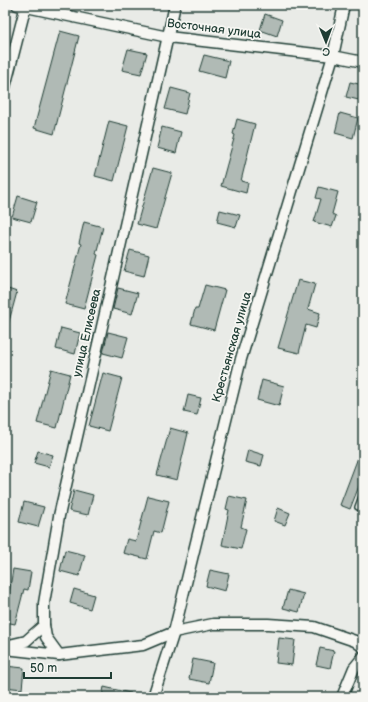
<svg xmlns="http://www.w3.org/2000/svg" width="368" height="702" font-family="'Balsamiq Sans',sans-serif">
  <rect width="100%" height="100%" fill="#e9ebe7"/>
  <filter id="ink" filterUnits="userSpaceOnUse"><feTurbulence type="fractalNoise" baseFrequency=".025" numOctaves="2"/><feDisplacementMap in="SourceGraphic" scale="8" xChannelSelector="R" yChannelSelector="G"/><feConvolveMatrix kernelMatrix="1 2 1 2 8 2 1 2 1" color-interpolation-filters="sRGB"/></filter>
  <g filter="url(#ink)">
    <g fill="#b0bab5" stroke="#1f3d34">
      <path d="M265,14L282,20L277,36L260,30Z"/>
      <path d="M60,31L79,36L54,134L34,128Z"/>
      <path d="M128,49L147,53L141,74L122,70Z"/>
      <path d="M204,55L229,61L225,78L199,71Z"/>
      <path d="M350,82L363,85V101L346,97Z"/>
      <path d="M171,88L190,93L185,114L165,109Z"/>
      <path d="M340,113L358,118L353,138L335,133Z"/>
      <path d="M237,119L255,124L241,181L248,183L246,193L221,186L235,135L233,134Z"/>
      <path d="M109,121L128,126L114,181L95,176Z"/>
      <path d="M162,127L181,132L176,153L157,148Z"/>
      <path d="M153,168L172,173L156,229L137,224Z"/>
      <path d="M319,187L338,192L332,214L336,216L332,227L314,222L321,199L316,198Z"/>
      <path d="M18,196L37,202L31,222L12,217Z"/>
      <path d="M220,210L240,215L236,227L217,222Z"/>
      <path d="M84,222L103,227L96,254L98,255L84,309L65,304L81,244L79,243Z"/>
      <path d="M130,250L149,255L144,276L124,271Z"/>
      <path d="M298,280L315,284L308,309L320,313L316,328L306,325L299,353L278,348Z"/>
      <path d="M205,285L225,290L214,330L191,324L195,309H198Z"/>
      <path d="M5,288L17,292L8,325L5,324Z"/>
      <path d="M118,288L138,293L132,314L113,309Z"/>
      <path d="M61,328L80,333L75,354L56,349Z"/>
      <path d="M108,332L128,337L122,358L103,353Z"/>
      <path d="M51,369L70,374L57,428L37,423Z"/>
      <path d="M103,373L122,378L108,431L89,426Z"/>
      <path d="M262,380L284,386L279,406L257,400Z"/>
      <path d="M188,395L201,398L197,415L184,412Z"/>
      <path d="M170,428L188,433L177,480L157,475Z"/>
      <path d="M362,447L363,476L350,509L340,505Z"/>
      <path d="M248,450L264,455L261,466L245,462Z"/>
      <path d="M38,451L53,455L49,467L34,463Z"/>
      <path d="M74,490L93,495L88,515L69,511Z"/>
      <path d="M148,496L169,501L161,533L154,531L147,559L123,553L127,539L136,541Z"/>
      <path d="M229,496L247,500L241,527L246,529L241,549L222,545L229,510L226,509Z"/>
      <path d="M24,502L44,507L38,527L19,522Z"/>
      <path d="M278,508L290,513L285,525L274,521Z"/>
      <path d="M65,550L85,555L79,576L60,571Z"/>
      <path d="M13,569L31,572L28,590L24,589L15,624L5,622V599L8,600Z"/>
      <path d="M210,570L229,574L225,591L206,586Z"/>
      <path d="M74,589L94,595L90,609L70,603Z"/>
      <path d="M288,590L304,594L299,612L283,608Z"/>
      <path d="M279,638L295,640L292,665L276,663Z"/>
      <path d="M320,648L334,651L330,668L316,665Z"/>
      <path d="M193,659L213,663L209,683L189,679Z"/>
      <path d="M5,666L24,668L22,689L5,687Z"/>
      <path d="M104,687L130,693V697H102Z"/>
    </g>
    <g fill="none" stroke-linecap="round" stroke-linejoin="round">
      <g stroke="#1f3d34" stroke-width="8">
        <path id="lane" d="M358,507L363,494"/>
      </g>
      <g stroke="#1f3d34" stroke-width="13">
        <g id="street">
          <path d="M17,5L168,37L333,56L363,62"/>
          <path d="M5,87L26,5"/>
          <path d="M44,625L46,637L59,655"/>
          <path d="M5,646L26,641L44,625V603L59,516L175,5"/>
          <path d="M5,649L59,655L143,645L174,632L213,624H268L314,627L355,641L363,647"/>
          <path d="M153,697L174,632L241,359L333,56L344,5"/>
          <path d="M342,697L354,668L363,657"/>
        </g>
      </g>
      <use href="#lane" stroke="#f6f6f2" stroke-width="5"/>
      <use href="#street" stroke="#f6f6f2" stroke-width="10"/>
    </g>
  </g>
  <g text-anchor="middle" dominant-baseline="central" stroke-width="3.5" stroke-linejoin="round" paint-order="stroke">
    <g font-size="12" fill="#1f3d34" stroke="#f6f6f2">
      <text transform="translate(214 29) rotate(7)">Восточная улица</text>
      <text transform="translate(87 333) rotate(-77)">улица Елисеева</text>
      <text transform="translate(232 347) rotate(-74)">Крестьянская улица</text>
    </g>
  </g>
  <rect width="368" height="702" fill="none" stroke="#f6f6f2" stroke-width="20"/>
  <rect x="10" y="10" width="348" height="682" fill="none" stroke="#1f3d34" stroke-width="1.5" filter="url(#ink)"/>
  <g transform="translate(326 42) rotate(179)" stroke="#f6f6f2" stroke-width="3" paint-order="stroke">
  <path d="M0-3L7 15L0 10L-7 15Z" fill="#1f3d34"/>
  <text y="-6" font-size="11" font-weight="bold" text-anchor="middle" fill="#1f3d34">С</text>
  </g>
  <path d="M24 672v6h87v-6" fill="none" stroke="#1f3d34" stroke-width="2"/>
  <text x="30" y="672" font-size="12" fill="#1f3d34" stroke="#f6f6f2" stroke-width="3" paint-order="stroke">50 m</text>
</svg>
